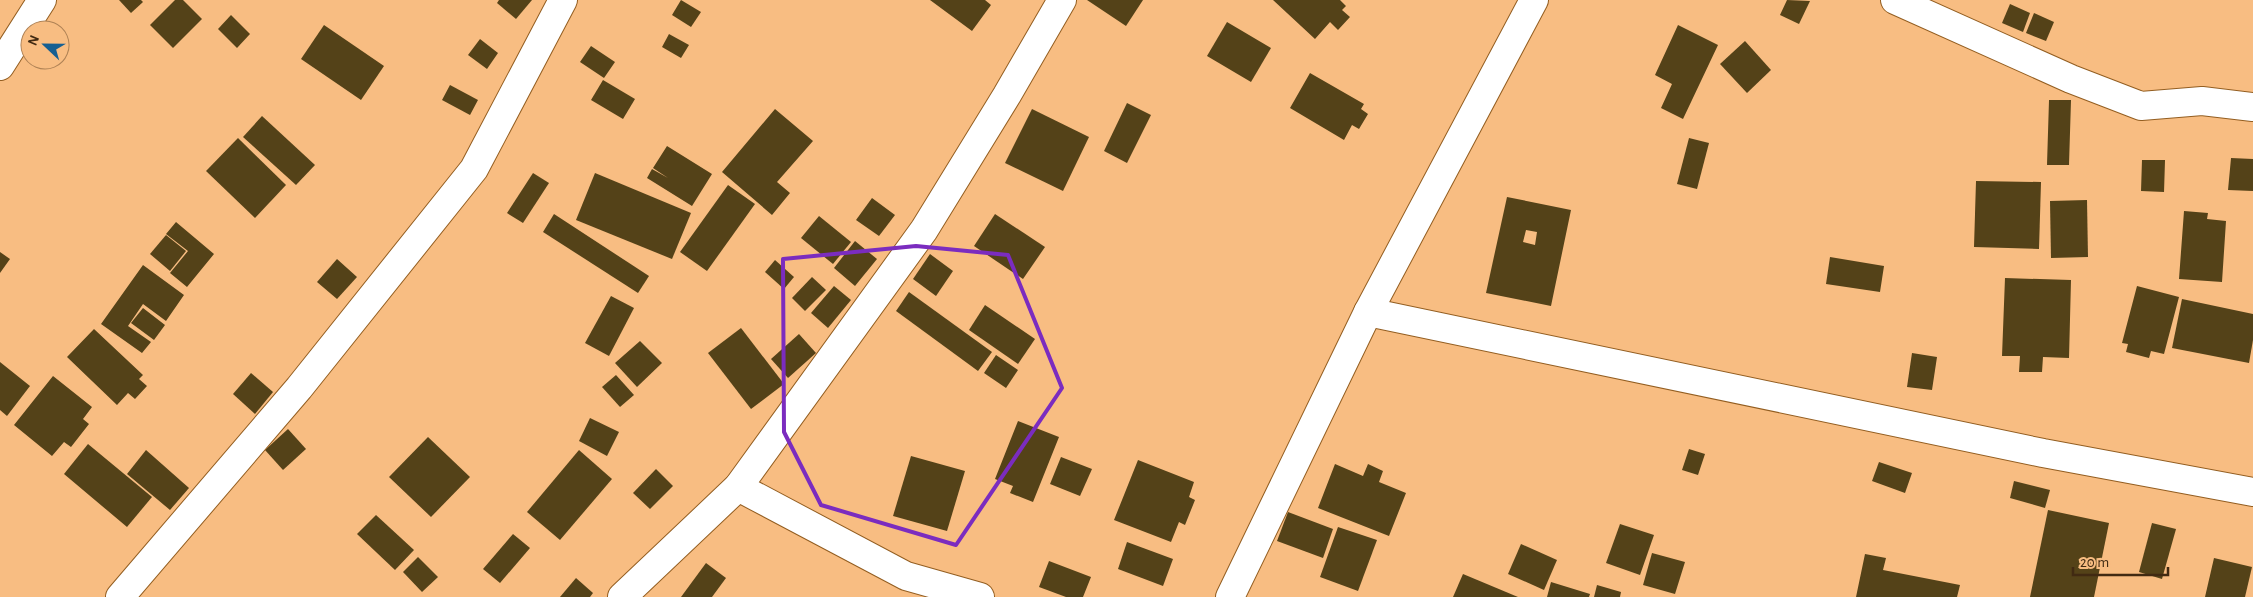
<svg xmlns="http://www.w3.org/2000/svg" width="2253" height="597" font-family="'Alegreya Sans',sans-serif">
  <rect width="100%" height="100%" fill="#f8bd82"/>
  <g fill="#544218" fill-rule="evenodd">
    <path d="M119,0H141L143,2L131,13Z"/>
    <path d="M175,0H183L202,19L173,48L150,25Z"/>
    <path d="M499,0H532L516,19L497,3Z"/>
    <path d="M681,0L701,12L691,27L672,15Z"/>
    <path d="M930,0H985L991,5L972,31Z"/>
    <path d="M1087,0H1143L1126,26Z"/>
    <path d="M1273,0H1340L1346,6L1342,10L1350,17L1338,30L1330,22L1315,39Z"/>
    <path d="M1787,0L1810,1L1799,24L1780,15Z"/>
    <path d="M2010,4L2030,13L2023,32L2002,23Z"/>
    <path d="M2034,13L2054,22L2046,41L2026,33Z"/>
    <path d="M231,15L250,34L237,48L218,29Z"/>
    <path d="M1227,22L1271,48L1251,82L1207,56Z"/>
    <path d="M324,25L384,66L361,100L301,59Z"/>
    <path d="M1678,25L1718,45L1683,119L1661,108L1672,84L1655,75Z"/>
    <path d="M669,34L689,45L681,58L662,47Z"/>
    <path d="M480,39L498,53L487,69L468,55Z"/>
    <path d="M1745,41L1771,70L1747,93L1720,64Z"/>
    <path d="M591,46L615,62L604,78L580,62Z"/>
    <path d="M1310,73L1364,104L1361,109L1368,114L1359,129L1352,125L1344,140L1290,108Z"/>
    <path d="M603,80L635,99L623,119L591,100Z"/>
    <path d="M450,85L478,100L470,115L442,100Z"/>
    <path d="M2049,100H2071L2069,165H2047Z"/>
    <path d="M1127,103L1151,115L1127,163L1104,151Z"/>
    <path d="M775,109L813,141L777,182L790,193L772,215L722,172Z"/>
    <path d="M1032,109L1089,137L1063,191L1005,163Z"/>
    <path d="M262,116L315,165L296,185L243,137Z"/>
    <path d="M238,138L286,185L255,218L206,171Z"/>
    <path d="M1689,138L1709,143L1697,189L1677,184Z"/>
    <path d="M667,146L712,174L692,206L647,178L652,169L668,178L653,168Z"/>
    <path d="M2231,158L2253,159V191L2228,190Z"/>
    <path d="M2142,160H2165L2164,192L2141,191Z"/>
    <path d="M533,173L549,183L523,223L507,213Z"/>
    <path d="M595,173L691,213L672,259L576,220Z"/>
    <path d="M1976,181L2041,182L2039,249L1974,247Z"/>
    <path d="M728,185L755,204L707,271L680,252Z"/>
    <path d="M1507,197L1571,210L1551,306L1486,293ZM1526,230L1537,232L1535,245L1523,242Z"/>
    <path d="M872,198L895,215L879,236L856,220Z"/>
    <path d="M2087,200L2088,257L2051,258L2050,201Z"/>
    <path d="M2184,211L2208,213L2207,219L2226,221L2222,282L2179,279Z"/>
    <path d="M554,214L649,276L638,293L543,232Z"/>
    <path d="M995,214L1045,247L1023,279L974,246Z"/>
    <path d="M819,216L851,242L833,264L801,238Z"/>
    <path d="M176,222L214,254L187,287L170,273L188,251L166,234Z"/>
    <path d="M166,235L186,251L170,271L150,254Z"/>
    <path d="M855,241L877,259L855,286L834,268Z"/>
    <path d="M0,252L10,259L0,273Z"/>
    <path d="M930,254L953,271L936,296L913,279Z"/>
    <path d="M1830,257L1884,266L1880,292L1826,284Z"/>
    <path d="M337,259L357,277L337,299L317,282Z"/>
    <path d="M775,260L794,277L784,289L765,272Z"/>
    <path d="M143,265L184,295L166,321L143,304L128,326L151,342L142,353L101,324Z"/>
    <path d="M812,277L826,290L805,311L792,298Z"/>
    <path d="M2005,278L2071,280L2069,358L2043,357L2042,372H2019L2020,356H2002Z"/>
    <path d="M834,286L851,300L828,328L811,313Z"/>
    <path d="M2137,286L2179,297L2164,354L2151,351L2149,358L2126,352L2128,344L2122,343Z"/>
    <path d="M909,292L992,352L978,371L896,311Z"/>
    <path d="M611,296L634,308L609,356L585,343Z"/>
    <path d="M2182,299L2253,314V340L2249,363L2172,348Z"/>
    <path d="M985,305L1035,339L1018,364L969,330Z"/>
    <path d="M143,308L165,325L154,340L131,323Z"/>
    <path d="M741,328L784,384L751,409L708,353Z"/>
    <path d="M94,329L143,375L139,379L147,386L135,399L128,393L117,405L67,357Z"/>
    <path d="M799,334L816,353L788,378L771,359Z"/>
    <path d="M640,341L662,363L637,387L615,363Z"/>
    <path d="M1912,353L1937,357L1932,390L1907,387Z"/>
    <path d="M996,355L1018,370L1006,388L984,373Z"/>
    <path d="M0,362L30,386L7,416L0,410Z"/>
    <path d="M251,373L273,392L255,414L233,394Z"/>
    <path d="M616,375L634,395L620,407L602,387Z"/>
    <path d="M53,376L92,407L83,419L89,424L71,447L64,442L52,456L14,425Z"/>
    <path d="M590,418L619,432L607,456L579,441Z"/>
    <path d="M1018,421L1059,437L1033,502L1010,493L1013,486L995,479Z"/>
    <path d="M288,429L306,449L283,470L265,450Z"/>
    <path d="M428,437L470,477L431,517L389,477Z"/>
    <path d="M88,444L152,497L127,527L64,474Z"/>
    <path d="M1689,449L1705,454L1698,475L1682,470Z"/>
    <path d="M146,450L189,488L170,510L127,474Z"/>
    <path d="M579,450L612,479L560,540L527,512Z"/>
    <path d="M911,456L965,471L947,531L893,516Z"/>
    <path d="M1061,457L1092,469L1080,496L1050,484Z"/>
    <path d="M1138,460L1194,482L1189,497L1195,500L1185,525L1179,522L1171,542L1114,520Z"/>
    <path d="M1879,462L1912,473L1905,493L1872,481Z"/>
    <path d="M1335,464L1363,476L1368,464L1383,471L1379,482L1406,493L1389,536L1318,508Z"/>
    <path d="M656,469L673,486L650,509L633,493Z"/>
    <path d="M2014,481L2050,490L2045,508L2010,498Z"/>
    <path d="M2048,510L2109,523L2094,597H2030Z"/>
    <path d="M1288,512L1333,529L1323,558L1277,541Z"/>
    <path d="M376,515L414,550L395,570L357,534Z"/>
    <path d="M2152,523L2176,529L2162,579L2139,572Z"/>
    <path d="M1620,524L1654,535L1640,575L1606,563Z"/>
    <path d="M1338,527L1377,540L1358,591L1320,577Z"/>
    <path d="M513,534L530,548L500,583L483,569Z"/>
    <path d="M1127,542L1173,559L1163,586L1118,569Z"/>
    <path d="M1521,544L1557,560L1544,590L1508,574Z"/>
    <path d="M1652,553L1685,562L1675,594L1643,585Z"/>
    <path d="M1865,554L1886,558L1883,570L1960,585L1957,597H1856Z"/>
    <path d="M418,557L438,577L422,592L403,572Z"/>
    <path d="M2214,558L2252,567L2245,597H2205Z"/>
    <path d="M1049,561L1091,577L1083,597H1066L1039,587Z"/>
    <path d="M706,563L726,578L712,597H681Z"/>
    <path d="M1463,574L1518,597H1453Z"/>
    <path d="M576,578L593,593L590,597H560Z"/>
    <path d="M1551,582L1590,594L1589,597H1547Z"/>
    <path d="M1597,585L1621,592L1620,597H1594Z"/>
  </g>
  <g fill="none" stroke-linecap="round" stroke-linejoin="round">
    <g stroke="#935e21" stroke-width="30">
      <g id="minor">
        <path d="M1895,0L2071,79L2141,106L2202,101L2253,107"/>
        <path d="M0,66L42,0"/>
        <path d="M1368,312L2043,453L2253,492"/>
        <path d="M738,487L906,576L980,597"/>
        <path d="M120,597L299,388L474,169L563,0"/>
        <path d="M622,597L738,487L924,230L1007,95L1062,0"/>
        <path d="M1230,597L1368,312L1534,0"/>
      </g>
    </g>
    <use href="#minor" stroke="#fff" stroke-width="28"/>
  </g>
  <path fill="none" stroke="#7b2cbf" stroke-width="4" stroke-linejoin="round" d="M916,246L1008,255L1062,388L956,545L821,505L784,432L783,259Z"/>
  <g transform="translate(45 45) rotate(292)"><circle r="24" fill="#f8bd82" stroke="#af8255"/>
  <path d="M0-4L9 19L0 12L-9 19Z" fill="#165f92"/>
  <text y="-8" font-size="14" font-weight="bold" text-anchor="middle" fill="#412a12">N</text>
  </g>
  <path d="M2073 567v8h95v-8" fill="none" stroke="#412a12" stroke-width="2.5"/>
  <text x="2080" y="567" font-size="15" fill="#412a12" stroke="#f8bd82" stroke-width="4" paint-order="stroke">20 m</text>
</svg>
